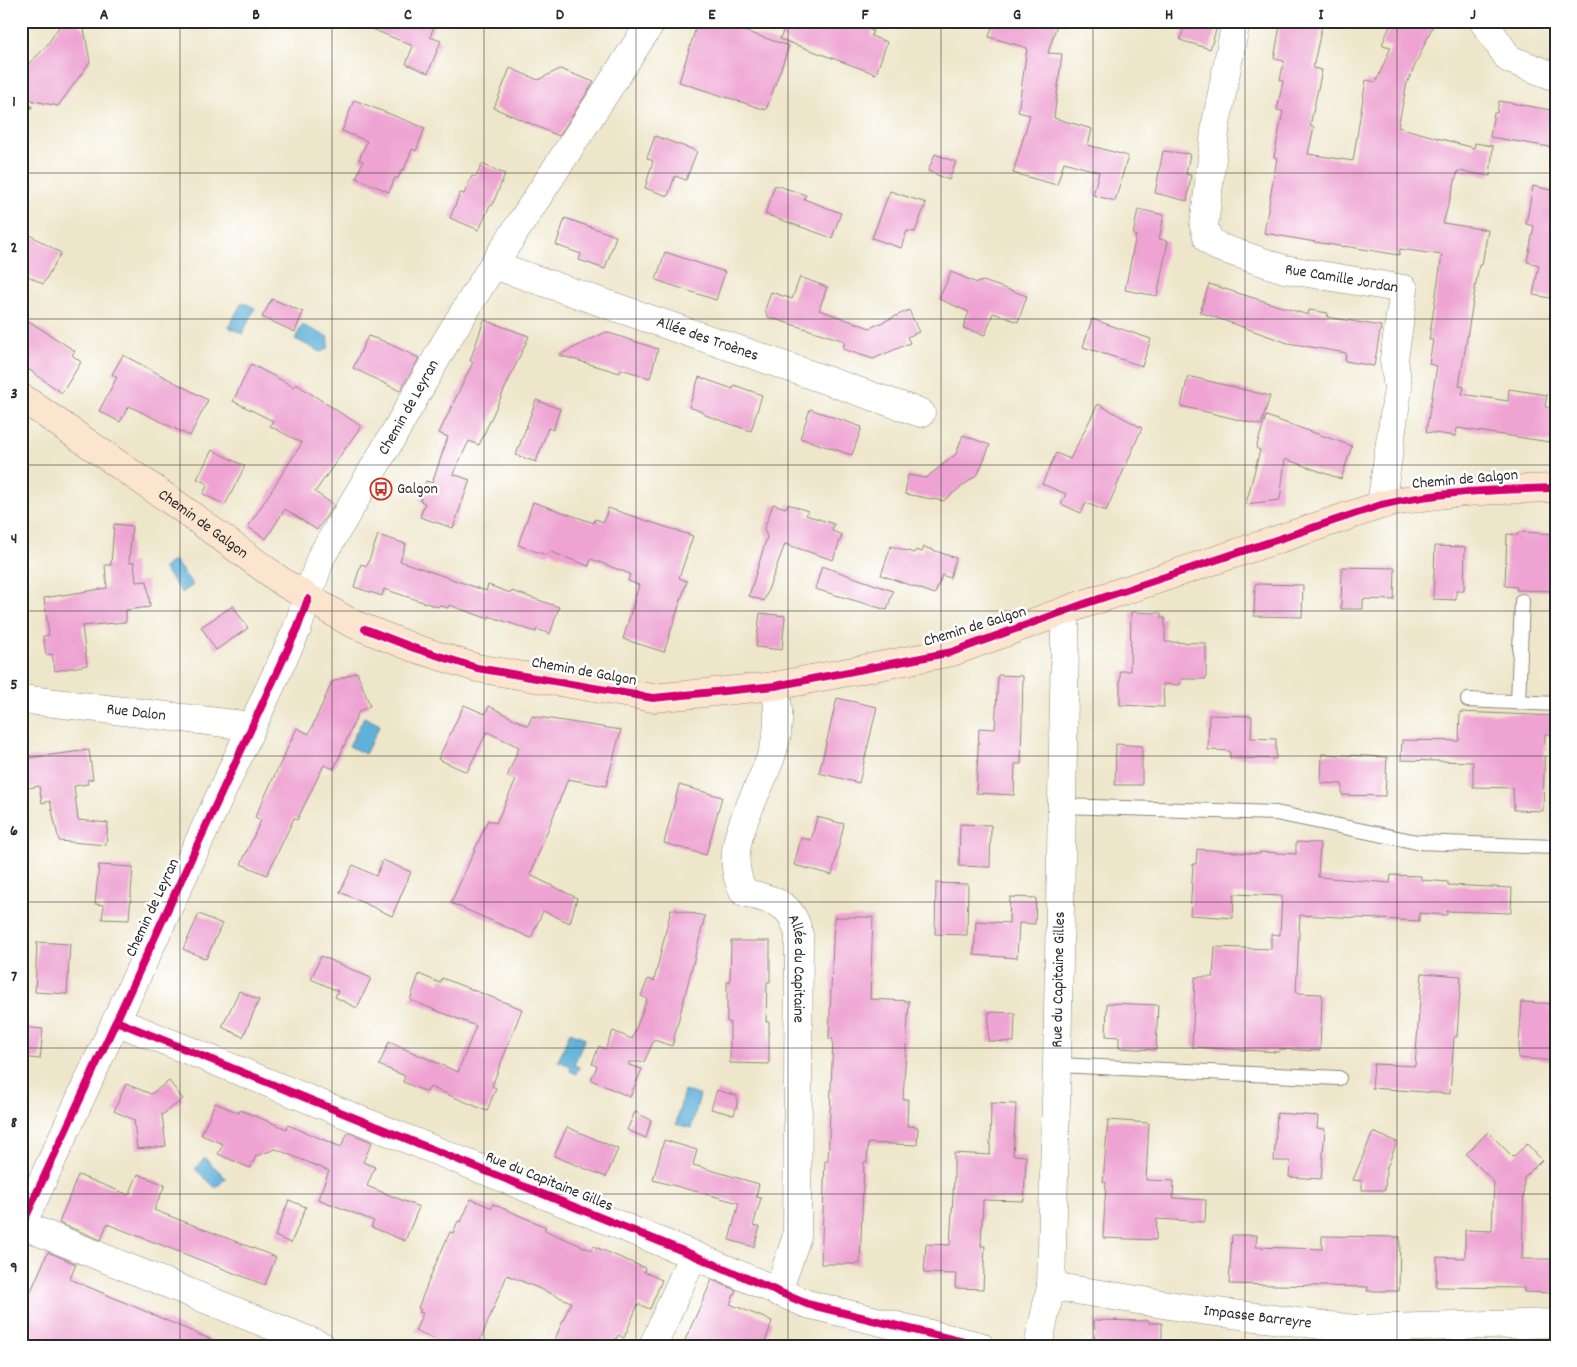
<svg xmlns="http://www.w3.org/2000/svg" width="1577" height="1367" font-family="Dekko,sans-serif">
  <rect width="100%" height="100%" fill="#fff"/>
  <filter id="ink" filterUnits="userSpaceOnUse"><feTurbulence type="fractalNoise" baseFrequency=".02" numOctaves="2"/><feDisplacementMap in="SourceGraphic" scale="10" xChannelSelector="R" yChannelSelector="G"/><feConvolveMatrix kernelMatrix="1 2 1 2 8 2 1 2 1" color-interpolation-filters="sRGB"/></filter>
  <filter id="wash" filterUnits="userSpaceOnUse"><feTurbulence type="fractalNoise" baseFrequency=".0096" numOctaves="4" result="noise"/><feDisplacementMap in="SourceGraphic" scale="20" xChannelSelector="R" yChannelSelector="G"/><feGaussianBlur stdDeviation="1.12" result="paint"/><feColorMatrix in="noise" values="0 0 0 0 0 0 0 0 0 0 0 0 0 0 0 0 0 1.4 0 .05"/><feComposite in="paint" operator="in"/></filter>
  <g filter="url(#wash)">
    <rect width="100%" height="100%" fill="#eee6ca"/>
    <g fill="#5fb1da" stroke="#456e82">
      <path d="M242,302L255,308L242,334L229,327Z"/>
      <path d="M302,325L328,337L329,342L328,348L321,352L295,339Z"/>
      <path d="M174,560L193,585L182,593L163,568Z"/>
      <path d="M364,717L380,725L365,754L349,746Z"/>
      <path d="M570,1032L585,1038L574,1065L579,1067L576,1074L570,1071L571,1066L558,1061Z"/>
      <path d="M684,1091L700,1095L691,1128L676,1124Z"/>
      <path d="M205,1158L226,1178L216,1188L195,1169Z"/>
    </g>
    <g id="blocks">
      <g fill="#eea3d2">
        <path d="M63,21H71L84,28L90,62L58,106L34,101L21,91V71L45,48Z"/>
        <path d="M353,21H436L430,37L441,41L428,73L406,64L413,46Z"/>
        <path d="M698,21H747L744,31L789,46L766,110L679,82Z"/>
        <path d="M787,21H844L873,31L871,36L887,42L876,74L780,39Z"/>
        <path d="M994,21H1058L1048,53L1062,54L1054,118L1092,129L1088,145L1128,156L1115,201L1093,195L1099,172L1064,162L1057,185L1013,173L1030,115L1018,112L1027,48L989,37Z"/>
        <path d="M1186,21H1219L1210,49L1180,40Z"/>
        <path d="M1281,21H1323L1313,68L1322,70L1310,126L1314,127L1308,154L1353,161L1366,80L1376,82L1391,47L1382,45L1392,21H1435L1407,83L1398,127L1474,148L1475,143L1493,146L1490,176L1458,171L1443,223L1488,230L1482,265H1479L1459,386L1464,387L1462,394L1508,401L1509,389L1547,395L1545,407L1556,408V443L1457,428L1456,436L1426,432L1437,366L1429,364L1433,340H1429L1442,255L1400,249L1399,255L1344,246V247L1264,233L1277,158L1274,157L1283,111L1277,110L1283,81L1280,80L1284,61L1274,59Z"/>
        <path d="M510,68L538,80L560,69L594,82L559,136L494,108Z"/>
        <path d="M354,100L425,128L416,151L412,149L404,170L402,169L398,178H395L389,192L356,178L363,161L359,160L367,141L342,131Z"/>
        <path d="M1499,101L1551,110L1550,115L1556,116V148L1490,137L1494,113H1497Z"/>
        <path d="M655,136L697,151L686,180L675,176L668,196L645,188L653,161L647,158Z"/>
        <path d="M1163,151L1190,154L1186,174L1191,175L1187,201L1155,193Z"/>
        <path d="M935,154L956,162L949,180L928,171Z"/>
        <path d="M482,164L505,174L492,206L490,205L479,230L450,218L460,193L464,194L472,176L476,177Z"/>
        <path d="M775,185L806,195L804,199L841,213L832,238L765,214Z"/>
        <path d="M1533,186L1556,191V299L1533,295L1539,265L1527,262L1534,226L1526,224Z"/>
        <path d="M890,191L926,203L915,232L907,231L901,248L872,238Z"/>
        <path d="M1138,209L1164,215L1159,239L1168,241L1157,296L1125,290L1136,235H1133Z"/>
        <path d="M565,218L616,236L605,269L579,260L581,254L556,245Z"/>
        <path d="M30,235L61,253L43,284L21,272V250Z"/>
        <path d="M665,252L725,272L716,300L656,280Z"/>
        <path d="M951,272L977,283L983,281L1027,296L1018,322L993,313L985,335L963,328L969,312L939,299Z"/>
        <path d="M800,277L827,287L819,310L870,328L909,310L919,332L907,337L910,343L873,359L843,349L845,341L768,317L765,310L771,292L792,299Z"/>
        <path d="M1209,284L1308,315L1309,310L1328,313L1327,317L1381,326L1374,366L1345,361L1346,353L1288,343L1200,312Z"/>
        <path d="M272,299L303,312L295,332L262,317Z"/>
        <path d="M21,316L75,351L72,355L81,362L62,393L21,364Z"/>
        <path d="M1092,319L1151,339L1142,366L1083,347Z"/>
        <path d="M484,320L529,336L479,445L469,441L453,474L470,480L453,528L420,517L425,503L420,501L426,481L432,483L448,437L439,433L473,362L470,361Z"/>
        <path d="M606,332L658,349L650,378L621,369L620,373L559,355Z"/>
        <path d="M368,336L383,341L419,358L400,391L353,368Z"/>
        <path d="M123,355L208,400L190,436L129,406L120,422L99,411L117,377L112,374Z"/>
        <path d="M251,364L294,387L296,384L361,426L315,492L334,505L317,530L285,509L266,539L248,527L302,443L270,426L273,421L233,401Z"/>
        <path d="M1188,376L1270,396L1261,425L1181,406Z"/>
        <path d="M699,377L733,389L734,385L762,395L751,431L705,415L703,412L689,407Z"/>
        <path d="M536,400L560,409L553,430L548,428L536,462L516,455Z"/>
        <path d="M1098,404L1142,428L1106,511L1086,503L1081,513L1061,504L1066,494L1042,484L1056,453L1070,459Z"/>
        <path d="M810,409L862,427L852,455L800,438Z"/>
        <path d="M1266,416L1352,446L1341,479L1285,459L1280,500L1246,504L1260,450L1256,448Z"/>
        <path d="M963,435L990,445L978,474L943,501L905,494L908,475L926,478L956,454Z"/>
        <path d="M212,450L245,466L225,505L203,494L208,484L197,479Z"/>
        <path d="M533,502L594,523L595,519L604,522L608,508L693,536L679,578L687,581L664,652L623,639L639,585L628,581L630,574L591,559L589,566L551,552L546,555L518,545Z"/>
        <path d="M773,504L786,508L788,504L808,511L806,515L834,524L832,531L842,535L833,560L785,544L764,601L749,596L767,537L764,529Z"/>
        <path d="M114,524L132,526L129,563L134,562L136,582L147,581L150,607L126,610V622L82,626L87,665L55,671L52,654L46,655L43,636L49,635L44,598L107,588L105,565H111Z"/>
        <path d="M1518,532L1556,534V591L1516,590L1517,587L1505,586L1507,534L1518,535Z"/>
        <path d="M378,535L406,544L400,561L486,591L488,585L511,593L512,591L559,607L550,634L537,629L536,632L489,616V619L449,605L448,608L439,605L438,607L384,589L382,596L354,587L361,564L367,566Z"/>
        <path d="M891,546L914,553L916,550L922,552L924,547L956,558L950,578L942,575L935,594L881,575Z"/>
        <path d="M1435,546L1465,547L1464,591H1456V600L1433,599Z"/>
        <path d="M822,566L893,591L887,610L815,589Z"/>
        <path d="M1342,567L1395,568L1394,600L1363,599V609H1341Z"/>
        <path d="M1255,584L1303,585L1302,617L1254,616Z"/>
        <path d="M233,606L248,628L216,650L201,627Z"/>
        <path d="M1131,612L1161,613V618H1165V642L1206,643V679H1181L1180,685L1163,684L1164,707L1120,705V671H1130Z"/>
        <path d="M760,613L785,616L782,650L756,647Z"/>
        <path d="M357,672L370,706L359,711L334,769L324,765L297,820L294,818L267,875L241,864L261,820L255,817L297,728L309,734L332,682Z"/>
        <path d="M998,675L1023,676L1021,764H1015L1014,795L976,793L979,728L995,729Z"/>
        <path d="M837,698L877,707L859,783L819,773Z"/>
        <path d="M464,705L485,714L489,706L528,726L532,716L621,730L606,786L568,779L530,875L577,898L570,923L543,911L531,938L451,903L488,820L496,823L516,780L507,777L519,747L487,732L467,772L438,759Z"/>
        <path d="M1460,712L1556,716V735L1545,734L1543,811L1514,810L1513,788L1473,787V762L1401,760L1402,740L1459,741Z"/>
        <path d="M1209,715L1252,716L1251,738L1276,739V759L1230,758V751L1208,750Z"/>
        <path d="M1116,744L1142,746V785H1115Z"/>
        <path d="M89,750L93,779L87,780L88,784L74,786L78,820L108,823L106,845L59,841L50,801L42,803L39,786L24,789L21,759Z"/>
        <path d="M1322,754L1387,757L1385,796L1342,795V784L1321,783Z"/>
        <path d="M679,785L722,797L706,855L664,843Z"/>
        <path d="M817,817L844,824L832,875L794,865L801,838L811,840Z"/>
        <path d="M960,824L991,825L990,867L959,866Z"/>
        <path d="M1296,842L1320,843L1318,877L1390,883L1391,875L1421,876V880L1448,882V885L1512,888L1511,913L1447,911V915L1419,913V921L1300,915L1296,993L1322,994L1320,1051L1280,1049L1279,1052L1192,1047L1195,977H1213L1215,947L1271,949V934L1280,935L1282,896L1234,894L1233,918L1190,915L1193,864H1196L1197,849L1260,854V852L1296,854Z"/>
        <path d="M383,860L411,872L392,916L340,892L353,865L376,876Z"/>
        <path d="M99,865L133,867L129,920L102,919L104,905L95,904Z"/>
        <path d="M936,883L968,884L967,935L935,934Z"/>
        <path d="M1010,897L1036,898L1035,924L1019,923L1017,958L974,955L976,921L1009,923Z"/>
        <path d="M671,909L705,916L672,1046L654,1040L644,1062H629V1065L642,1069L630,1097L591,1080L597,1066L592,1064L599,1046L605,1049L613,1031L632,1039L647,999L641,996L648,979L654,981Z"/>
        <path d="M199,914L222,924L206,959L183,949Z"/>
        <path d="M834,917H873L870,999L909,1001L903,1099H908L907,1126L918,1127L917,1145L868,1143L867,1162H864L860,1264H821L825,1161H828L833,1039H829Z"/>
        <path d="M731,941H770V982H767L766,1022H769V1064L730,1063V1022H727V982H730Z"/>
        <path d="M37,942L70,944L67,994L35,992Z"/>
        <path d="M321,956L371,978L357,1008L335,997L338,991L311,979Z"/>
        <path d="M1422,973L1461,976L1457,1037H1454L1450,1094L1372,1088L1374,1064L1415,1066Z"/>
        <path d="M419,974L440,983L442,978L522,1009L492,1086L496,1088L487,1111L430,1087L427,1092L403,1082L405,1076L379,1065L389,1042L458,1072L476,1026L410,1000Z"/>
        <path d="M239,991L259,1000L243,1037L222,1027Z"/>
        <path d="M1522,1002L1556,1004V1061L1518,1058Z"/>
        <path d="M1107,1003L1158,1005L1156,1050L1119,1048V1037L1106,1036Z"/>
        <path d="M989,1012L1015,1013L1014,1042L988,1041Z"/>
        <path d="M21,1027L43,1029L40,1059L21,1057Z"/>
        <path d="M169,1081L183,1099L162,1115L166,1146L137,1149L134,1120L114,1111L126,1084L151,1094Z"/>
        <path d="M717,1090L737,1096V1104L734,1115L711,1109Z"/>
        <path d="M215,1103L239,1113L240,1110L287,1129L288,1125L341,1147L348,1132L372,1142L363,1162L375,1167L367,1186L419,1207L405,1241L371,1227L374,1221L318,1199L329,1171L276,1149L256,1156L250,1168L218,1154L223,1144L201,1135Z"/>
        <path d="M991,1103L1016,1104L1013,1155L1026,1156L1024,1201L983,1200L981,1246H985L983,1289L955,1288L956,1274L924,1273L926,1244L950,1245L954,1179V1153L990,1155Z"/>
        <path d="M635,1112L651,1120L646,1138L627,1130Z"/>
        <path d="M1277,1113L1318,1116L1317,1128L1325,1129L1321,1179L1289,1177L1290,1161H1274Z"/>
        <path d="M1108,1120L1149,1123L1146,1180L1174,1181L1173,1198L1206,1200L1205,1222L1157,1219L1156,1240L1103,1238L1106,1182H1103Z"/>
        <path d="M567,1127L618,1149L606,1177L554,1156Z"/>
        <path d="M1373,1132L1397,1142L1386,1170L1385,1190H1362V1181L1353,1180Z"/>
        <path d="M1488,1132L1513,1157L1527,1144L1542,1160L1524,1178L1522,1259H1555L1554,1293L1524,1292V1288L1436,1287L1437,1257L1465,1258V1230L1492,1231L1494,1182L1466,1154Z"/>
        <path d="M664,1140L697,1150L693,1165L759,1184L756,1197L761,1198L753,1226L760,1227L754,1247L729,1240L739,1203L653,1180Z"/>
        <path d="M138,1174L165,1185L154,1210L276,1257L265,1285L107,1224L101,1240L59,1223L78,1175L129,1195Z"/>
        <path d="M471,1199L492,1208L493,1204L546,1227L544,1230L591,1250L593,1246L645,1268L644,1272L662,1280L650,1309L638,1304L624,1338L618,1335L613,1346H552L571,1302L507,1275L478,1346H450L415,1331L423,1313L419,1312L421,1310L418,1308L433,1270L450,1232L453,1233L458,1221L461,1222Z"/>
        <path d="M289,1200L306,1207L291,1243L275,1236Z"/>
        <path d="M1232,1235H1257L1256,1247L1322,1249V1236L1400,1237L1399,1291H1367L1368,1287L1229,1284Z"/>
        <path d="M48,1252L76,1264L70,1279L226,1346H21V1314Z"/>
        <path d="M712,1280L736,1290L730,1304L772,1321L764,1346H698L685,1340Z"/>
        <path d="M1094,1320L1149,1321V1323H1162V1346H1095Z"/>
      </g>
    </g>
  </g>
  <g filter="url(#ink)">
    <use href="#blocks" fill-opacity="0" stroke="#8c887a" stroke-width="1"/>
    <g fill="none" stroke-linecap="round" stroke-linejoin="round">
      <g stroke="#8c887a" stroke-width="16">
        <g id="service">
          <path d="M1468,700L1556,704"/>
          <path d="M1518,702L1522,601"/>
          <path d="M1062,806L1276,813L1417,842L1556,847"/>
          <path d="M1057,1065L1339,1078"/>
        </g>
      </g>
      <g stroke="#8c887a" stroke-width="29">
        <g id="minor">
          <path id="s1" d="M1236,21L1216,124L1204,226L1208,239L1218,247L1284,269L1404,289L1394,359L1398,388L1381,505"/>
          <path d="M1483,21L1509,59L1556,77"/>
          <path id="s2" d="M494,265L921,413"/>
          <path id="s3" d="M775,686C779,707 780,727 774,747C762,793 717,845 744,892C773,901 792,901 799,935L797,1236L778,1292"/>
          <path id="s4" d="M21,699L251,726"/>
          <path d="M116,1021L693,1255L807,1304L980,1346"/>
          <path d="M22,1225L322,1346"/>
          <path id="s5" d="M21,1227L297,629L321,557L394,434L448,338L490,270L652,21"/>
          <path id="s6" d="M1051,1286L1200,1310L1354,1329L1556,1323"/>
          <path d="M653,1346L693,1255"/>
          <path id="s7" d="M1038,1346L1051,1286L1057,1065L1065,643V624L1061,614"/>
        </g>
      </g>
      <g stroke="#8c887a" stroke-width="29">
        <g id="secondary">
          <path id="s8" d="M21,397L180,507L284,583L351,623L414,648L477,668L653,698L775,686L952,652L1084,604L1381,505C1441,491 1494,490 1556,488"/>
        </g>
      </g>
      <g stroke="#8c887a" stroke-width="3" stroke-dasharray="4 4" stroke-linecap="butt">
        <path d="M21,114L26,116L27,130"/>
        <path d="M26,116L34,101"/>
      </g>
      <use href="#service" stroke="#fff" stroke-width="14"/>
      <use href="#minor" stroke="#fff" stroke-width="28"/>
      <use href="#secondary" stroke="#fce5cf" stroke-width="28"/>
      <g stroke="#fff" stroke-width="11">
        <g id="cycleway">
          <path d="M365,629L414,648L477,668L653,698L775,686L952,652L1084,604L1381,505C1441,491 1494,490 1556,488"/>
          <path d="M116,1021L693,1255L807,1304L980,1346"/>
          <path d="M21,1227L297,629L308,599"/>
        </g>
      </g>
      <use href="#cycleway" stroke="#d6006c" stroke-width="8"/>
    </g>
  </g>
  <path fill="none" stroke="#2b2b2b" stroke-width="1" stroke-opacity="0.55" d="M180,21V1346M332,21V1346M484,21V1346M636,21V1346M788,21V1346M941,21V1346M1093,21V1346M1245,21V1346M1397,21V1346M21,173H1556M21,319H1556M21,465H1556M21,611H1556M21,756H1556M21,902H1556M21,1048H1556M21,1194H1556"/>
  <defs>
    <g id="bus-ring" transform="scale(1.125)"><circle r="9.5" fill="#fff" stroke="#c8321e" stroke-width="1.5"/><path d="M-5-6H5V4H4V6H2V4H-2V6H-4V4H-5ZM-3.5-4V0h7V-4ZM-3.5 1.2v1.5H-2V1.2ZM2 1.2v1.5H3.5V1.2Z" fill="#c8321e"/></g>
  </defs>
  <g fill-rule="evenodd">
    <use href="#bus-ring" x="381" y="489"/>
  </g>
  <g text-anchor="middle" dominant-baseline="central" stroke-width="5" stroke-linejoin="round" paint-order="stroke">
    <g font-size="16" fill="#2b2b2b" stroke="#fff">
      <text stroke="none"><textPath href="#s1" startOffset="362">Rue Camille Jordan</textPath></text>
      <text stroke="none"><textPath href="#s2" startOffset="226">Allée des Troènes</textPath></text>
      <text stroke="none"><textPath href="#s5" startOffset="908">Chemin de Leyran</textPath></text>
      <text transform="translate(1465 480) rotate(-5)">Chemin de Galgon</text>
      <text stroke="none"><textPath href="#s8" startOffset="222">Chemin de Galgon</textPath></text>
      <text transform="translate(975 627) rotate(-17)">Chemin de Galgon</text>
      <text transform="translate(584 672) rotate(10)">Chemin de Galgon</text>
      <text stroke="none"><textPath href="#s4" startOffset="116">Rue Dalon</textPath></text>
      <text transform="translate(153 908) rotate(-65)">Chemin de Leyran</text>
      <text stroke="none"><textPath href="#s3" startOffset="324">Allée du Capitaine</textPath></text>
      <text stroke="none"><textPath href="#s7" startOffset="368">Rue du Capitaine Gilles</textPath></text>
      <text transform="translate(549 1182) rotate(22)">Rue du Capitaine Gilles</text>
      <text stroke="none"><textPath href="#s6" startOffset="209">Impasse Barreyre</textPath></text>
    </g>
    <g font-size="16" fill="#2b2b2b" stroke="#fff" text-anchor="start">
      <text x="397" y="489">Galgon</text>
    </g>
  </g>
  <rect width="1577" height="1367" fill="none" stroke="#fff" stroke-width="55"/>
  <rect x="28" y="28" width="1522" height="1312" fill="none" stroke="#2b2b2b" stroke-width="2"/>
  <g font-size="16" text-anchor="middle" font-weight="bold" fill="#2b2b2b">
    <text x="104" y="19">A</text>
    <text x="256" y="19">B</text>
    <text x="408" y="19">C</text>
    <text x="560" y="19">D</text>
    <text x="712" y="19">E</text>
    <text x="865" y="19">F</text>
    <text x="1017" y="19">G</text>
    <text x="1169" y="19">H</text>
    <text x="1321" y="19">I</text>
    <text x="1473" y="19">J</text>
    <text x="14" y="106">1</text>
    <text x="14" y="252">2</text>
    <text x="14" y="398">3</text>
    <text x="14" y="543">4</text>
    <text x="14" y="689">5</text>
    <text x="14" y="835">6</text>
    <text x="14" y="981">7</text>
    <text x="14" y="1127">8</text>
    <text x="14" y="1272">9</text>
  </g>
</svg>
